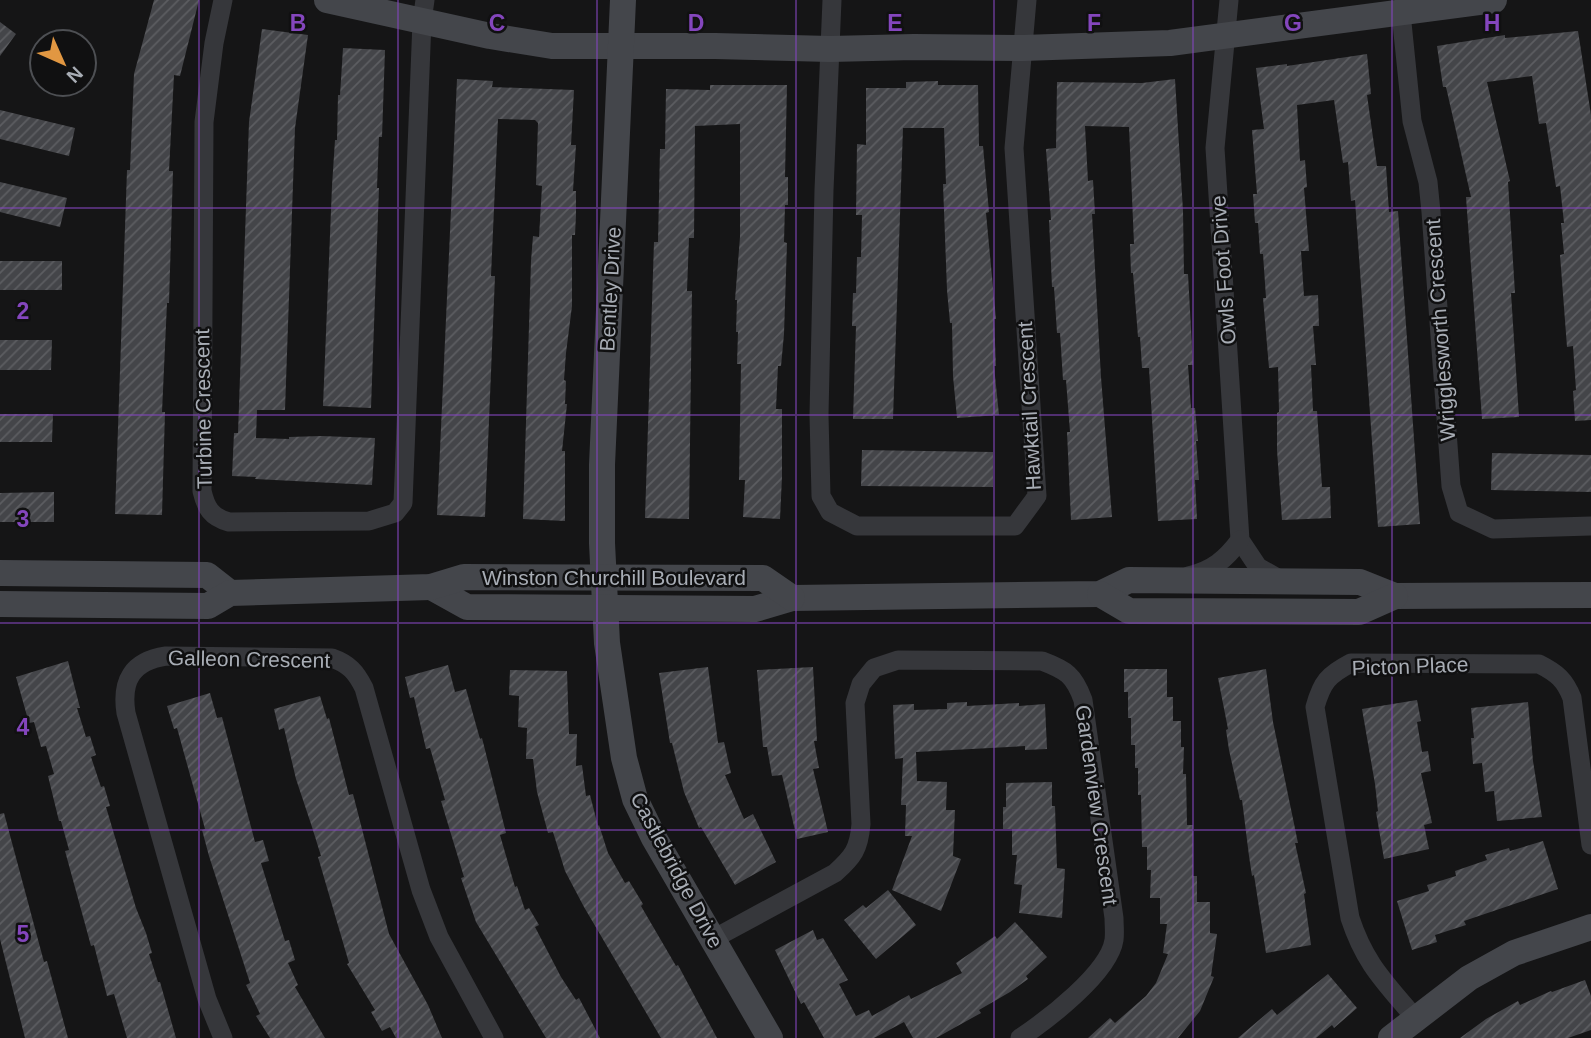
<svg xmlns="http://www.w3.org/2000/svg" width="1591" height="1038" font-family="Helvetica,sans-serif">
  <defs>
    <pattern id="building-hatch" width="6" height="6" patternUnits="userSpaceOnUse" patternTransform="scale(1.75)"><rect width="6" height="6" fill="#444549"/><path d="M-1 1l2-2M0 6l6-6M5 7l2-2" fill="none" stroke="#5c5d61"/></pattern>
  </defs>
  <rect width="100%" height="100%" fill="#151516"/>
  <g fill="url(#building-hatch)">
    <path d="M154,0H199L180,76L174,75L169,171H173L169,303H167L162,412H165L162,515L115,514L127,170H130L134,74Z"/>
    <path d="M0,22L16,34L0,56Z"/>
    <path d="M262,29L308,35L295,128L285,410H257L256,438L289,439V437L321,436L375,438L372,485L255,479L256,477L232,476L234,433H238L249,122Z"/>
    <path d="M1578,31L1591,115V420L1575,421L1573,391L1576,390L1573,346L1567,347L1560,255L1564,254L1561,223H1564L1560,186L1556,187L1546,123L1539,124L1532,76L1487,82L1510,181L1508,182L1515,293H1511L1519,417L1482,419L1466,197H1471L1446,87H1443L1437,46L1505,35V38Z"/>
    <path d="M343,48L385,50L382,137H379L377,188H379L371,408L323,406L332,186L335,140H337L338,95H340Z"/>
    <path d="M1367,54L1371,94L1367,95L1377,166H1386L1389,212L1398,211L1420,524L1378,527L1355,200L1351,201L1348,162L1343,163L1334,100L1297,105L1300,161L1305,160L1307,187L1304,188L1309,251H1301L1304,296L1318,295L1319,326H1313L1316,365H1311L1313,411H1317L1322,487H1330L1331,518L1282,520L1277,450V413L1279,412L1278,367L1269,368L1263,298H1266L1263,254H1260L1258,223H1255L1253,194H1257L1252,130L1264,129L1256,68L1287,64V66Z"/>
    <path d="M457,79L493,81L492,87L574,90L571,145H576L573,191H576V215L575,235H572V306L566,353L564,380L566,381L565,404H567L562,451H565V521L523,519L531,261L533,236L539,237L542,186L536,185L538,123L535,120L498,119L491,276H495L485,517L437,515Z"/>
    <path d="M1175,79L1183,211L1184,274H1188L1193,365H1188L1191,408H1195L1198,441H1196L1199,480H1195L1197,519L1158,521L1149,368H1142L1140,337H1138L1133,273H1131L1130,244H1134L1129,127L1085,126L1088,181L1093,180L1095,214H1092L1101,377L1112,517L1071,520L1067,432H1070L1066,380H1063L1060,333H1057L1054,287H1052L1049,220H1051L1046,149L1056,148L1057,82L1142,83Z"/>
    <path d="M938,81V85H978L979,146H983L989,212L986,213L996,319H994L996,366H994L999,415L957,418L953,376L952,323H950L947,290L943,184H946L944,128H903L893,419H853L856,326H852L853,293H856L857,257H861L862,215H856L857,144L866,145V88H906V82Z"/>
    <path d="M710,85H787L785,177H788V205H785L784,242L787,243L784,334L781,366H778L776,409H782V477L780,519L743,517L745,480H739L741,364H737L738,332H736L737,300H735L740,237V124L695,126L694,238H689L687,291H692L689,519L645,518L654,242H658L660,149H665L666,89L710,90Z"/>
    <path d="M0,110L75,128L69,156L0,139Z"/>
    <path d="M0,182L67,198L60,227L0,212Z"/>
    <rect x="0" y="261" width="62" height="29"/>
    <path d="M0,340H52L51,370H0Z"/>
    <path d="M0,414H53L52,442H0Z"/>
    <path d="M862,450L993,452V487L861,486Z"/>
    <path d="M1492,453L1591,455V492L1491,490Z"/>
    <path d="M54,492V522H0V493Z"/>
    <path d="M68,661L80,708H77L86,737L90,736L96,755L91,757L101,787L104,786L110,806L106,807L136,908L146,933L152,953L149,954L158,982H160L176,1038H127L114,994L107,996L94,945L91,946L85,924L65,851L69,850L61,821H59L48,776L54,774L46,746L41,747L34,722L29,723L16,677Z"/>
    <path d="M448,665L455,692L466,689L480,739L482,738L506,833L500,835L515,887L517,886L525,910L529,908L539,925L535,927L561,977L576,1000L579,998L600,1038H546L476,922L461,878L464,877L441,801L445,800L430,748L426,749L414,697L410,698L405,677Z"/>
    <path d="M708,667L718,743L724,742L731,773L725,775L744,819L753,814L776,862L735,885L701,827L699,828L684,792L672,743H670L659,673Z"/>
    <path d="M813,667L817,741H814L819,768L813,769L828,832L797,839L782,775L772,776L767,747H763L757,670Z"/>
    <path d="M1124,669H1167V697H1173V721H1181V747H1184L1183,774H1186L1187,825H1193V876H1197V902H1210V933L1217,934L1211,976L1214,977L1200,1011L1178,1038H1088L1110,1018L1115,1023L1146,996L1156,983L1168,954L1163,953L1167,924H1160V898H1150L1151,870H1147V847H1142L1141,795H1138V768H1135V745H1131V718H1128V692H1124Z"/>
    <path d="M1266,669L1273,722L1298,843H1295L1306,893L1304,894L1311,945L1266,953L1254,875L1252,876L1249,856L1242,800H1240L1229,750L1226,730L1228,729L1218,678Z"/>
    <path d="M510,670L567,671L569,734H577L576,766L582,765L586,796L590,795L598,826L599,825L608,853L625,883L629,881L643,904L641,906L676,966L678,965L717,1038H661L584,907L565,871L553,832L548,833L537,792L533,759H526L527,728L518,727L519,696L509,695Z"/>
    <path d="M210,693L217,718L222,717L255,842L263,840L269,861L261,863L285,941L289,940L295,960L288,963L298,985L295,987L325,1038H270L256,1016L260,1014L246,985L250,983L209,856L202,830L205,829L177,728L174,729L167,706Z"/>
    <path d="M320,696L327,719L329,718L349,795L353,794L389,934L428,1005L442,1038H396L390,1027L382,1031L371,1012L375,1010L347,964L349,963L318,857L321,856L312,827L296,779L284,728L279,730L274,709Z"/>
    <path d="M1417,700L1421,721L1417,722L1422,752L1428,751L1431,771L1421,773L1432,823L1424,825L1429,849L1384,859L1376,812L1378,811L1375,784L1362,709Z"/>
    <path d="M967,702V706L1019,703V706L1045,704L1047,749L1025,750V746L916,752L917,781L947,782L946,810H955L953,856L961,859L941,911L892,890L912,836H905L906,805H901L903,758L895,759L893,705L914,704V710L947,709V703Z"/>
    <path d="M1528,702L1533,761L1542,817L1497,821L1494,791L1485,792L1482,763L1473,764L1471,738H1474L1471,708Z"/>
    <path d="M1052,782V806H1055L1057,868L1065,869L1062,918L1019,913L1022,885L1014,884L1017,855H1012V829H1003V807H1006V783Z"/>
    <path d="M4,813L44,962L47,961L68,1038H25L0,939V814Z"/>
    <path d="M1543,841L1558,889L1464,921L1466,925L1435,935L1437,942L1412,950L1397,901L1429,891L1427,885L1456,876L1455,871L1487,860L1485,855L1509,848L1510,851Z"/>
    <path d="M888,890L916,925L876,959L844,920L863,905L866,908Z"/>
    <path d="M1015,922L1047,957L1026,976L1028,979L1010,992L979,1010L981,1013L936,1038H913L904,1022L874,1038H824L804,1002L801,1004L775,950L813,930L817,940L823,938L848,980L839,984L856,1016L869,1010L872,1016L909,995L911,999L962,973L956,963L995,936L997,939Z"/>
    <path d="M1328,974L1357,1008L1334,1028L1332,1025L1316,1038H1238L1272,1009L1277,1015Z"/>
    <path d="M1585,980L1591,996V1030L1568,1038H1460L1486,1019L1518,1001L1520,1005L1551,991L1552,992Z"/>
  </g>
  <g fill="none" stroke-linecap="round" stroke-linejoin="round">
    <g stroke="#36373b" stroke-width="19">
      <path d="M223,0L214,43L204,122L202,491C206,508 211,517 229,522L369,521L395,513L403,503L422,21L425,0"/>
      <path d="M832,0L824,190L819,415L821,496L830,512L857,526H1015L1037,496L1014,148L1027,0"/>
      <path d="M1229,0L1215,148L1240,540L1258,567L1281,580"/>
      <path d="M1401,13L1412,121L1428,182L1431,212L1451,486L1459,513L1493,529L1591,526"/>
      <path d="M1188,576C1212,571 1226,559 1240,540"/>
      <path d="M713,939L835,873C853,857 859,849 861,824L855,703L861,684L874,668L898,660L1042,661C1066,670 1074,675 1083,700L1114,918C1114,925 1115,933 1114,940C1109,973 1047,1020 1020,1038"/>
      <path d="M1415,1018C1385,982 1365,964 1350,918L1315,707C1322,682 1328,675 1351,663L1539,664C1557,673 1565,680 1572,698L1591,845"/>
      <path d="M223,1038L207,999L126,713C121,681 132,661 166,656L332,658C349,664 356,672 364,688L421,890L439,937L494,1038"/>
    </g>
    <g stroke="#44464b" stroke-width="26">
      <path d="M327,0L490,36L552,46H715L830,49L914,47L1023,48L1170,43L1494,0"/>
      <path d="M623,0L602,465V543L607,643L624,758L635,799L654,838L770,1038"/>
      <path d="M0,573L207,575L230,593"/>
      <path d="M431,587L467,607L755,609L792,598L1100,594L1129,580L1360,582L1395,596L1591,595"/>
      <path d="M1100,594L1129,611L1359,612L1395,596"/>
      <path d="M0,604L208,606L230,593L431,587L464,577L763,578L792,598"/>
      <path d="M1391,1038L1469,978L1514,953L1591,927"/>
    </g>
  </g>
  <path fill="none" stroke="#8446bd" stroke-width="2" stroke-opacity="0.55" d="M199,0V1038M398,0V1038M597,0V1038M796,0V1038M994,0V1038M1193,0V1038M1392,0V1038M0,208H1591M0,415H1591M0,623H1591M0,830H1591"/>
  <g text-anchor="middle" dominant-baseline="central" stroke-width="5" stroke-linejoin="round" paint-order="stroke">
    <g font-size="21" fill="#a8adb5" stroke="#101011">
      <text transform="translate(1223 270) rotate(-94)">Owls Foot Drive</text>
      <text transform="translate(610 289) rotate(-87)">Bentley Drive</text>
      <text transform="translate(1440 330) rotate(-94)">Wrigglesworth Crescent</text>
      <text transform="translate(1029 406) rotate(-93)">Hawktail Crescent</text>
      <text transform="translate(203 409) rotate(-91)">Turbine Crescent</text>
      <text x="614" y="577">Winston Churchill Boulevard</text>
      <text transform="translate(249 659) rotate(1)">Galleon Crescent</text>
      <text transform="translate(1410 666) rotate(-2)">Picton Place</text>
      <text transform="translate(1097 805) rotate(82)">Gardenview Crescent</text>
      <text transform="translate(677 870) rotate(62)">Castlebridge Drive</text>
    </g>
  </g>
  <g font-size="23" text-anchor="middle" font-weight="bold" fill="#8446bd" stroke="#101011" stroke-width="5" stroke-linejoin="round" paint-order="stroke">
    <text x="298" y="31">B</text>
    <text x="497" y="31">C</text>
    <text x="696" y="31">D</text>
    <text x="895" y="31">E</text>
    <text x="1094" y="31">F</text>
    <text x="1293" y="31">G</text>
    <text x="1492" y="31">H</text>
    <text x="23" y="319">2</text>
    <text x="23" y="527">3</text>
    <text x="23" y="735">4</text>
    <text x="23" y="942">5</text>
  </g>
  <g transform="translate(63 63) rotate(135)"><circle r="33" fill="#101011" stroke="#4d4f53" stroke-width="2"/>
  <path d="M0-5L12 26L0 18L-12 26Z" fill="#e19742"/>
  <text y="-10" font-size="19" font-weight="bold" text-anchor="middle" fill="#a8adb5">N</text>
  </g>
</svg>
